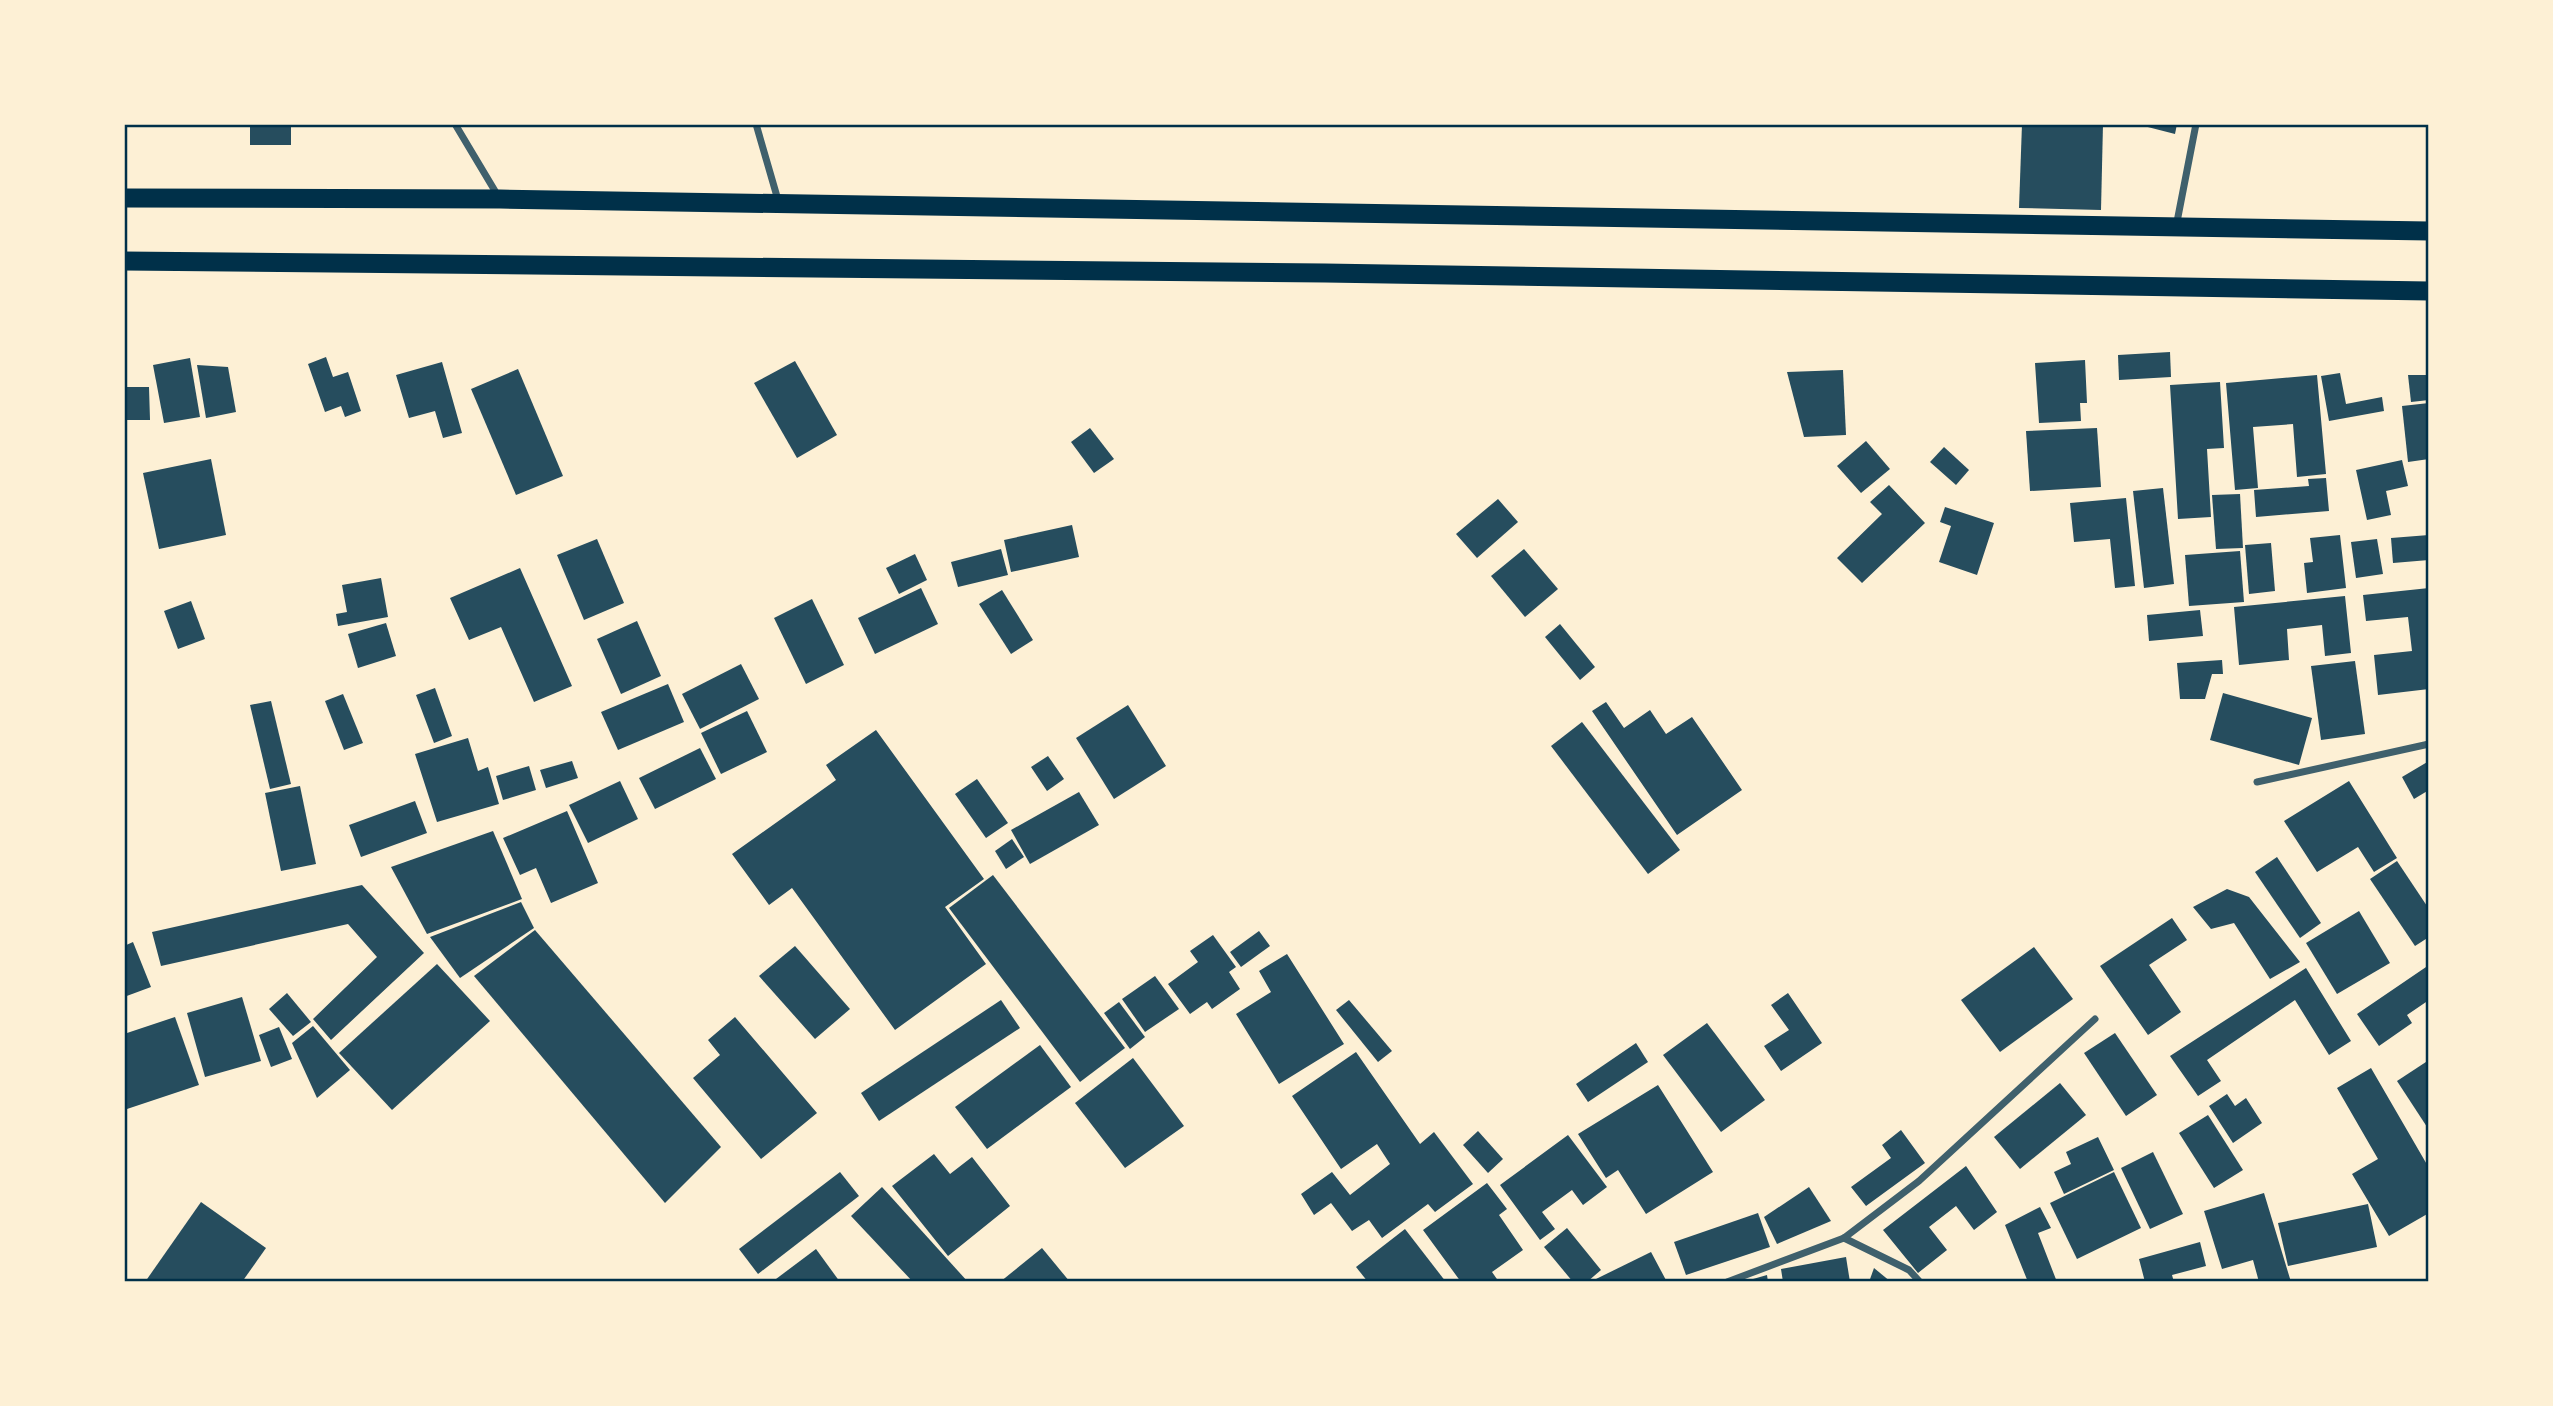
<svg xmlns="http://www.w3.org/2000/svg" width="2553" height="1406" font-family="Barlow,sans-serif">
  <rect width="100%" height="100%" fill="#fdf0d5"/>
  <g fill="#264d5e">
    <rect x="250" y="124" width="41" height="21"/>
    <path d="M2022,124H2103L2101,210L2019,208Z"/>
    <path d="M2136,124H2177L2175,134Z"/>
    <path d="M2170,352L2171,377L2119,380L2118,355Z"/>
    <path d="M326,357L333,377L348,372L361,411L345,417L341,406L325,412L308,364Z"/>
    <path d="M190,358L200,417L164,423L153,365Z"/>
    <path d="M2085,360L2087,403H2080L2081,421L2039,423L2035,363Z"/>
    <path d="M795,361L837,435L797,458L754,383Z"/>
    <path d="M442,362L462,433L443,438L435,411L409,418L396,375Z"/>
    <path d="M197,365L228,367L236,412L206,418Z"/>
    <path d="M518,369L563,476L516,495L471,389Z"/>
    <path d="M1843,370L1846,435L1804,437L1787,372Z"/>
    <path d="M2340,373L2346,404L2382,397L2384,411L2329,421L2321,376Z"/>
    <path d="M2317,375L2326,474L2297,477L2293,424L2253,427L2258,488L2235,490L2226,383Z"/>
    <path d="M2408,375H2429V400L2411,402Z"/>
    <path d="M2220,382L2224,448L2207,449L2211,517L2178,519L2170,385Z"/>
    <path d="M124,387H149L150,420H124Z"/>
    <path d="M2429,403V459L2408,462L2402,406Z"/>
    <path d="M1090,428L1114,459L1094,473L1071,442Z"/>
    <path d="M2097,428L2101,487L2030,491L2026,431Z"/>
    <path d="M1866,441L1890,469L1861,493L1837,466Z"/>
    <path d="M1944,447L1969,470L1956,485L1930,462Z"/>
    <path d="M211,459L226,535L159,549L143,473Z"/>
    <path d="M2402,460L2408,486L2386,491L2391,515L2367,520L2356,470Z"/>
    <path d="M2326,478L2329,511L2256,517L2254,490L2309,486L2308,479Z"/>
    <path d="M1889,485L1925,523L1862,583L1837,558L1882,514L1870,502Z"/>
    <path d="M2163,488L2174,584L2144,588L2133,491Z"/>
    <path d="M2240,494L2243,548L2216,549L2212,495Z"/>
    <path d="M2126,498L2135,586L2115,588L2110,539L2074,542L2070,503Z"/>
    <path d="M1498,499L1518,522L1477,558L1456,534Z"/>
    <path d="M1945,507L1994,523L1977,575L1939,562L1951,526L1940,522Z"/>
    <path d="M1072,525L1079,557L1011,572L1004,540Z"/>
    <path d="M2340,535L2346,588L2307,593L2304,563L2313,562L2310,538Z"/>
    <path d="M2429,535V560L2393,563L2391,538Z"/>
    <path d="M597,539L624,603L584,620L557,555Z"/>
    <path d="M2377,539L2383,574L2356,578L2351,542Z"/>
    <path d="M2271,543L2275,591L2249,594L2245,545Z"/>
    <path d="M1001,549L1008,575L958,587L951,562Z"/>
    <path d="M1524,549L1558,589L1525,617L1491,576Z"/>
    <path d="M2240,551L2244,602L2189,606L2185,555Z"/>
    <path d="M915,554L927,580L899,594L886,568Z"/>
    <path d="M520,568L572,686L534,702L501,627L469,640L450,598Z"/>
    <path d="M381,578L388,617L338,626L336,614L347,612L342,585Z"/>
    <path d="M921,588L938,624L875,654L858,618Z"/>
    <path d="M2429,588V689L2378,695L2374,655L2412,651L2408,617L2366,621L2363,595Z"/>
    <path d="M1002,590L1033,640L1011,654L979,604Z"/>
    <path d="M2345,596L2351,653L2325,656L2322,625L2287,629L2289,660L2239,665L2234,607Z"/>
    <path d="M812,599L844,665L806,684L774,618Z"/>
    <path d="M191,601L205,639L178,649L164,611Z"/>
    <path d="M2200,610L2203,636L2149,641L2147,615Z"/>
    <path d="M637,621L661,676L621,694L597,639Z"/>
    <path d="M386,623L396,656L358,668L348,634Z"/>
    <path d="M1560,624L1595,667L1580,680L1545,637Z"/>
    <path d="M2222,660L2223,674H2212L2205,699H2180L2177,663Z"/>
    <path d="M2355,661L2365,734L2321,740L2311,666Z"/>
    <path d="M741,664L759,699L700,729L682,694Z"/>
    <path d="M668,684L684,722L618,750L601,712Z"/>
    <path d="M435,688L452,736L434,743L416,695Z"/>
    <path d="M2223,693L2312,718L2299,765L2210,740Z"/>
    <path d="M343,694L363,743L344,750L325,701Z"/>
    <path d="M271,701L291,784L270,789L250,705Z"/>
    <path d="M1606,702L1624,728L1650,710L1666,734L1692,717L1742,790L1677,835L1592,711Z"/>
    <path d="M1128,705L1166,766L1114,799L1076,738Z"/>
    <path d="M747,711L767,752L721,774L701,733Z"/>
    <path d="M1582,722L1680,850L1648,874L1551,746Z"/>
    <path d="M876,730L984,879L945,907L986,964L895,1030L792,888L769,905L732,854L836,780L826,765Z"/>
    <path d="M468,738L478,771L488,767L499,804L437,822L415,754Z"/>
    <path d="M700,748L716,779L655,809L639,778Z"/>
    <path d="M1048,756L1064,779L1047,791L1031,767Z"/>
    <path d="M572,761L578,778L546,788L540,770Z"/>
    <path d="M2429,761V790L2414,799L2402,777Z"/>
    <path d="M529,766L536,790L503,800L496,776Z"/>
    <path d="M977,779L1008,823L986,838L955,794Z"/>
    <path d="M620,781L638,819L588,843L569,805Z"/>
    <path d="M2349,781L2397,858L2374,872L2358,847L2317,872L2284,821Z"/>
    <path d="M300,786L316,864L281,871L265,793Z"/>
    <path d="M1079,792L1099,825L1030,864L1011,830Z"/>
    <path d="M415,801L427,833L361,857L349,825Z"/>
    <path d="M567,811L598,883L551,903L536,868L520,875L503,838Z"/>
    <path d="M493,831L522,899L427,934L391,867Z"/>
    <path d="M1012,839L1024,857L1006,869L995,851Z"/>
    <path d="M2277,857L2321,923L2300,938L2255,872Z"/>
    <path d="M2397,861L2429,909V937L2415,946L2370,879Z"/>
    <path d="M993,875L1125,1048L1080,1082L949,908Z"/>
    <path d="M362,885L424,953L331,1040L313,1019L377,957L348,924L161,966L152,932Z"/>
    <path d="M2227,889L2249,897L2300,962L2270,979L2234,923L2211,929L2193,907Z"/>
    <path d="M521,902L534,928L460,978L430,937Z"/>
    <path d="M2359,911L2390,963L2337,994L2306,943Z"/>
    <path d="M2172,918L2187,940L2149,965L2181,1012L2148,1035L2100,966Z"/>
    <path d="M535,930L721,1147L665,1203L474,976Z"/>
    <path d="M1259,931L1270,946L1241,967L1230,952Z"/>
    <path d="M1213,935L1236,967L1229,972L1240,989L1212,1009L1207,1002L1190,1014L1168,984L1198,962L1190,951Z"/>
    <path d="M133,942L151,987L124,997V946Z"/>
    <path d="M795,946L850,1009L815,1039L759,976Z"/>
    <path d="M2034,947L2073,999L2000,1052L1961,1000Z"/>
    <path d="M1287,954L1344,1044L1279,1084L1236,1014L1271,992L1259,971Z"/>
    <path d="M437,964L490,1021L392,1110L339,1053Z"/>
    <path d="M2429,965V1000L2407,1015L2412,1023L2379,1046L2357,1014Z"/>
    <path d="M2306,968L2351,1041L2329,1055L2295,1000L2207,1060L2221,1081L2198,1096L2170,1056Z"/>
    <path d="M1155,976L1179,1009L1145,1032L1122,999Z"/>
    <path d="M287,993L311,1022L293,1036L269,1009Z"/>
    <path d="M1788,993L1822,1043L1781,1071L1764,1046L1789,1030L1771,1005Z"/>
    <path d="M242,997L261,1061L205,1077L187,1013Z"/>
    <path d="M1001,1000L1020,1028L879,1121L861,1093Z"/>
    <path d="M1349,1000L1392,1051L1378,1062L1336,1010Z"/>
    <path d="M1119,1002L1145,1037L1130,1049L1104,1013Z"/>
    <path d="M175,1017L199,1085L124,1110V1034Z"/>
    <path d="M735,1017L817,1113L761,1159L693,1078L720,1055L708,1040Z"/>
    <path d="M1707,1023L1765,1100L1721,1132L1663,1055Z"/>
    <path d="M313,1026L350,1070L317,1098L292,1043Z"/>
    <path d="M279,1027L292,1059L271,1067L259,1035Z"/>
    <path d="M2115,1033L2157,1095L2126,1116L2084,1053Z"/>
    <path d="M1636,1043L1648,1062L1588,1102L1576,1084Z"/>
    <path d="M1040,1045L1071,1087L987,1149L955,1107Z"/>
    <path d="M1356,1052L1420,1144L1434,1132L1473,1184L1435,1212L1428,1204L1382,1238L1369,1220L1352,1231L1331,1203L1314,1215L1301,1194L1332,1172L1350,1195L1390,1164L1377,1144L1341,1169L1292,1096Z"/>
    <path d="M1133,1058L1184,1126L1125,1168L1075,1103Z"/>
    <path d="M2429,1060V1130L2397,1081Z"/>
    <path d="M2371,1068L2429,1168V1213L2389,1236L2352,1174L2378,1159L2337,1088Z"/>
    <path d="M2060,1083L2086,1115L2020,1169L1994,1137Z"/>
    <path d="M1658,1085L1713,1172L1646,1214L1618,1170L1606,1178L1578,1134Z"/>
    <path d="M2227,1094L2235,1106L2246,1098L2262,1123L2233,1143L2209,1106Z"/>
    <path d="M2208,1115L2243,1170L2214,1188L2179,1133Z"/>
    <path d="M1901,1130L1925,1163L1866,1206L1851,1187L1891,1158L1882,1145Z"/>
    <path d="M1478,1131L1503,1159L1488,1173L1463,1145Z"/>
    <path d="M1568,1135L1607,1187L1583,1205L1572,1190L1542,1212L1555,1229L1540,1240L1500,1185Z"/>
    <path d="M2098,1137L2114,1170L2064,1194L2054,1172L2071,1164L2066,1152Z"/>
    <path d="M2153,1152L2183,1214L2150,1229L2121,1168Z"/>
    <path d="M934,1154L950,1174L972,1157L1010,1206L948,1256L892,1186Z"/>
    <path d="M1966,1166L1997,1212L1974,1230L1956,1206L1929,1227L1947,1250L1918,1273L1883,1230Z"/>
    <path d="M840,1172L859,1196L758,1274L739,1249Z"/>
    <path d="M2114,1172L2141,1228L2077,1259L2050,1203Z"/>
    <path d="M1487,1183L1507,1209L1499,1215L1523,1250L1492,1272L1499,1282H1461L1423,1230Z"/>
    <path d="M882,1187L968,1282H913L851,1216Z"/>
    <path d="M1809,1187L1831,1221L1777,1244L1764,1217Z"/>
    <path d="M2264,1193L2291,1282H2259L2253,1260L2222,1269L2204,1211Z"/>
    <path d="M201,1202L266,1248L242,1282H145Z"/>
    <path d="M2368,1204L2377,1247L2288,1266L2278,1223Z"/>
    <path d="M2040,1207L2051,1228L2038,1233L2057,1282H2028L2005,1225Z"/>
    <path d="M1758,1213L1770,1247L1686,1275L1674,1242Z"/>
    <path d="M1567,1228L1601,1270L1587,1282H1573L1544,1247Z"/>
    <path d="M1405,1229L1446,1282H1368L1356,1267Z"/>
    <path d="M2200,1242L2206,1266L2172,1275L2174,1282H2145L2139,1259Z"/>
    <path d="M1042,1248L1070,1282H1000Z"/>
    <path d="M816,1249L840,1282H772Z"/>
    <path d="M1651,1252L1667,1282H1597L1596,1279Z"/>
    <path d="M1846,1257L1850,1282H1783L1781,1269Z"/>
    <path d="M1874,1268L1891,1282H1869Z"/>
    <path d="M1767,1275L1768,1282H1746V1281Z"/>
  </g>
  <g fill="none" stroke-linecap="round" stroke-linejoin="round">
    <g stroke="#3f606c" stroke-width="7">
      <path d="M455,124L498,196"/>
      <path d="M756,124L778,200"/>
      <path d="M2176,227L2196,124"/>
      <path d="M2257,782L2429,744"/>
      <path d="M1844,1238L1909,1270L1920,1282"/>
      <path d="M1727,1282L1844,1238L1919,1181L2095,1019"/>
    </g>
    <g stroke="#003049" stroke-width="19">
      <path d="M124,198L500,199L2429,231"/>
      <path d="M124,261L1325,273L2429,291"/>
    </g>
  </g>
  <rect width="2553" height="1406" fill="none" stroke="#fdf0d5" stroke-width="252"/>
  <rect x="126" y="126" width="2301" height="1154" fill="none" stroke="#003049" stroke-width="2.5"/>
</svg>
